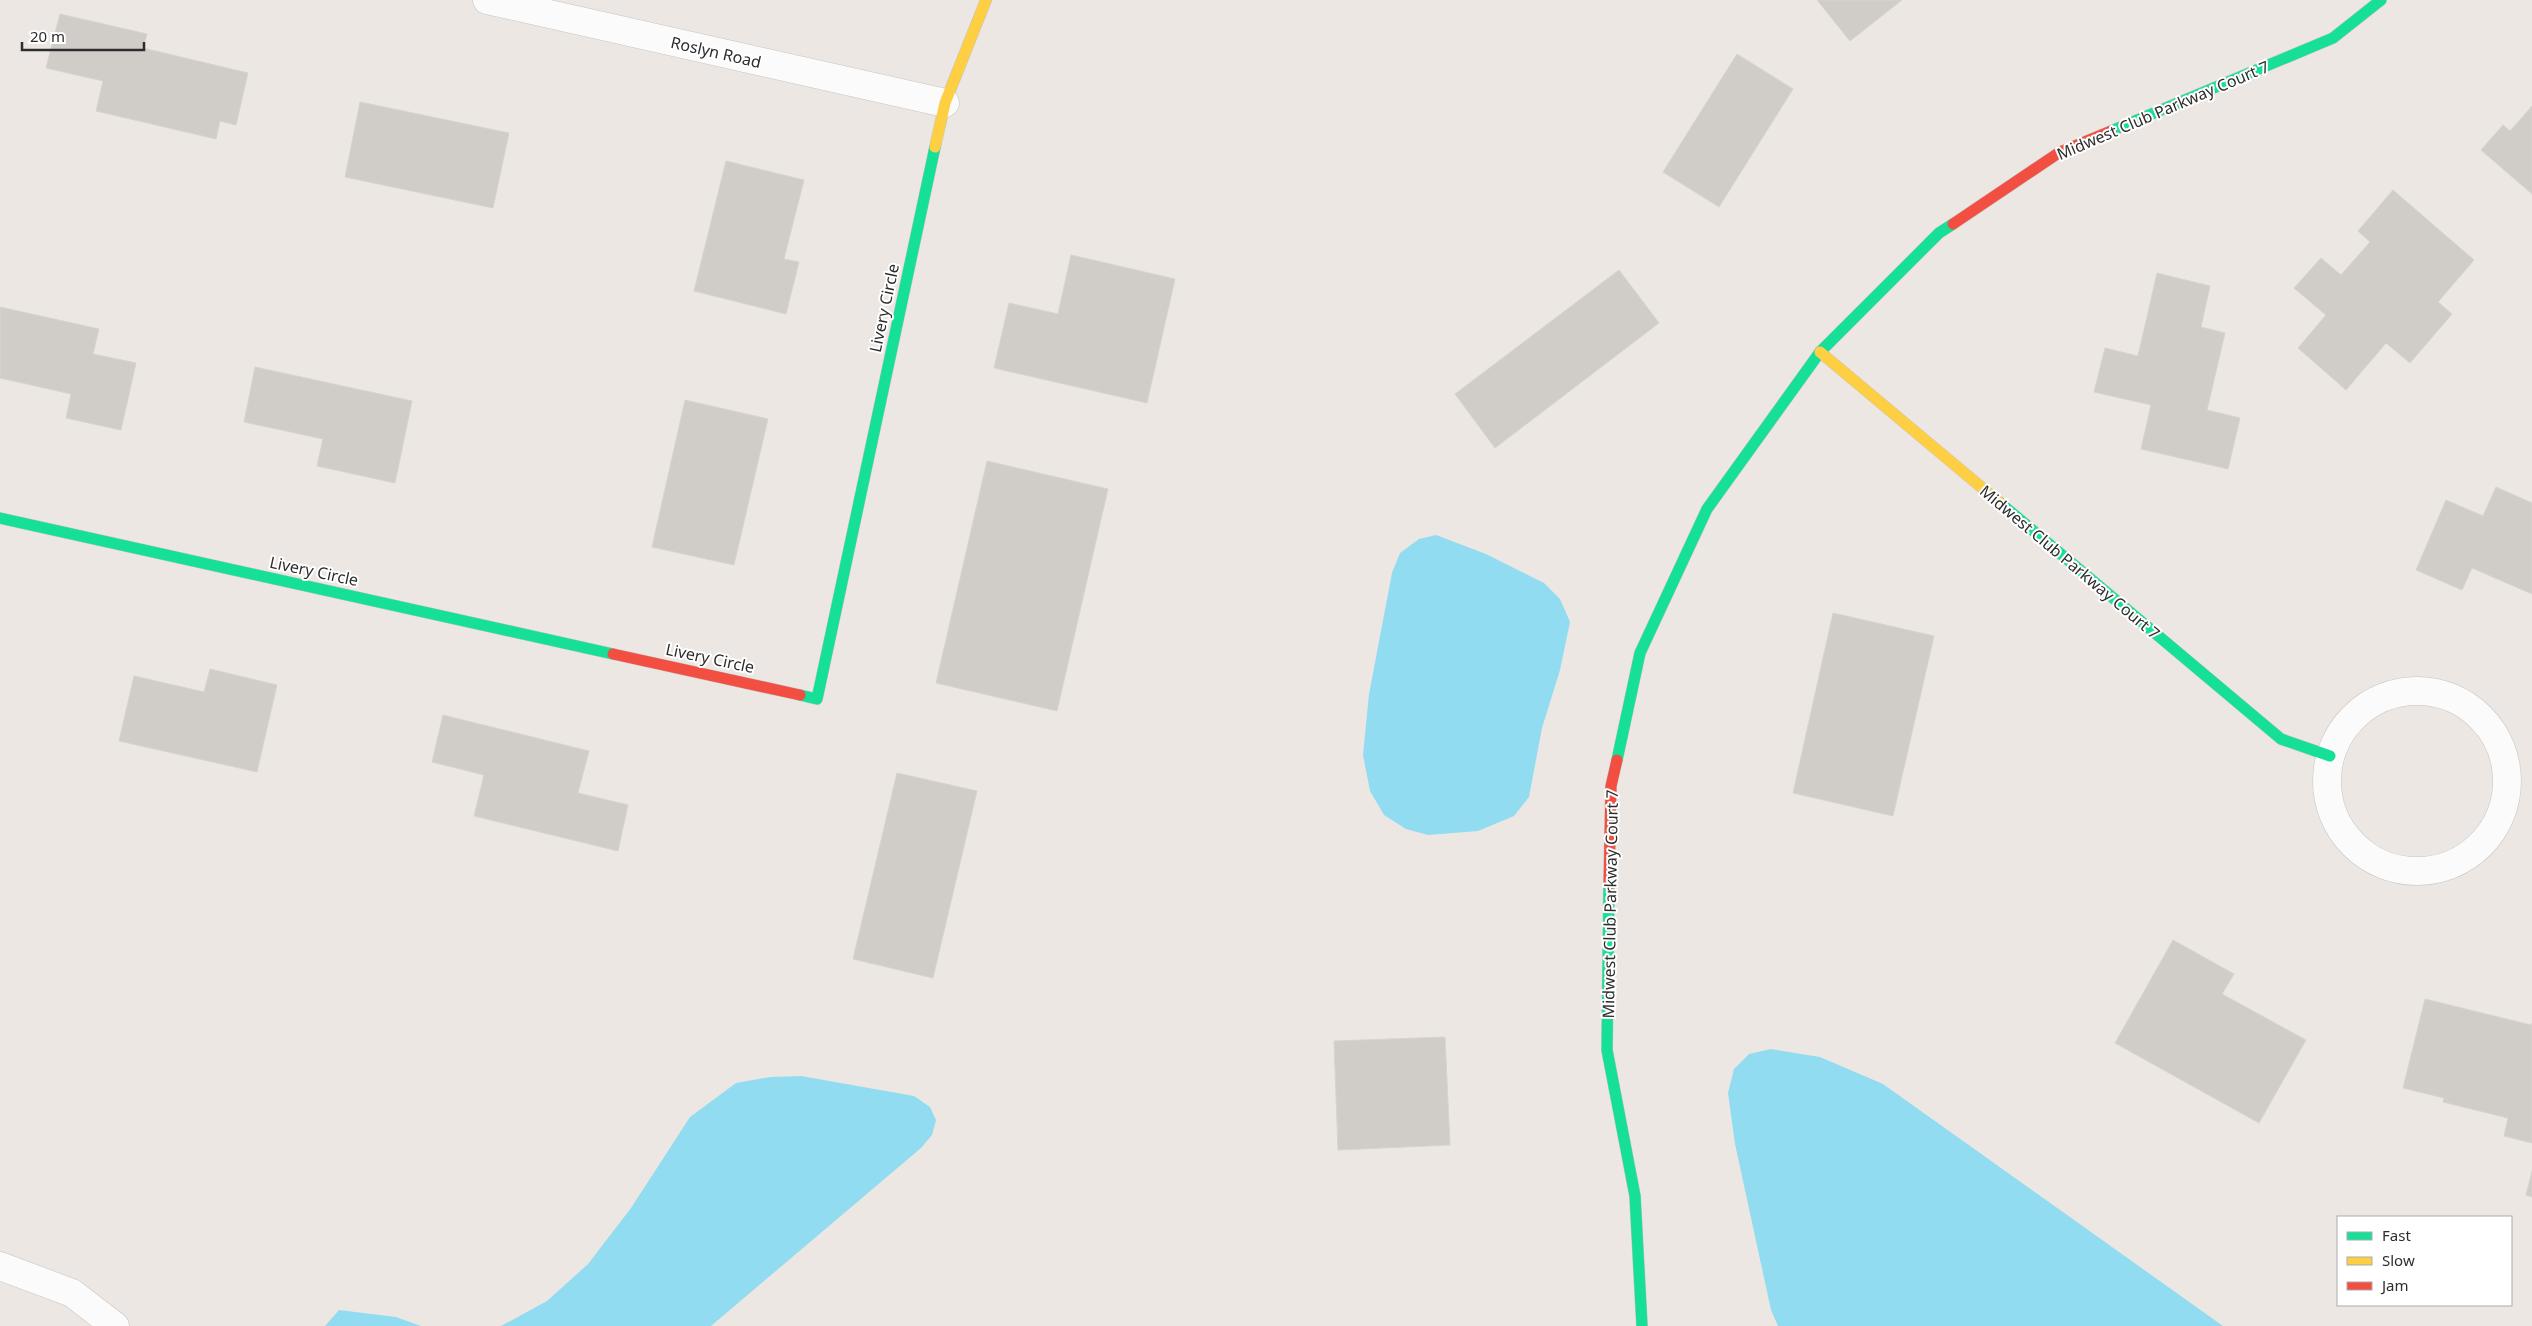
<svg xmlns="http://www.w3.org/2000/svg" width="2532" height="1326" font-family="'Noto Sans',sans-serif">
  <rect width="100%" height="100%" fill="#ece7e2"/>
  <g fill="#92dcf1">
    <path d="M1436,535L1486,554L1544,583L1560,599L1570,622L1560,670L1542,728L1529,797L1514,816L1478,831L1428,835L1406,829L1384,815L1370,791L1363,755L1369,694L1392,573L1400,553L1419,539Z"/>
    <path d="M1771,1049L1820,1057L1883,1084L2223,1326H1778L1771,1310L1735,1144L1728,1093L1734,1069L1749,1054Z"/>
    <path d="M801,1076L914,1096L930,1107L936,1120L932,1135L921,1148L711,1326H501L547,1301L588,1264L631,1208L690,1117L736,1083L770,1077Z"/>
    <path d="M339,1310L396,1317L421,1326H325Z"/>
  </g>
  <g fill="#d0cdc9" stroke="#d7d3ce">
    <path d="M1817,0H1902L1850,41Z"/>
    <path d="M60,14L147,34L143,48L248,73L236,125L220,121L216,139L96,111L103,81L46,68Z"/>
    <path d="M1737,54L1793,89L1719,207L1663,172Z"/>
    <path d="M360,102L509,133L493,208L345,177Z"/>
    <path d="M2532,106V194L2481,150L2503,125L2510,131Z"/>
    <path d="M726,161L804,180L784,259L799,262L786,314L694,291Z"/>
    <path d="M2393,190L2474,260L2438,302L2452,314L2410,363L2386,343L2346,390L2298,348L2326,315L2294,288L2321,258L2341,275L2370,242L2358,231Z"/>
    <path d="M1071,255L1175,279L1147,403L994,368L1009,303L1058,314Z"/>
    <path d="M1619,270L1659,323L1495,448L1455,394Z"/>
    <path d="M2157,273L2210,286L2201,327L2225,333L2207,410L2240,418L2228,469L2141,449L2151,405L2094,392L2105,348L2138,356Z"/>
    <path d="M0,307L99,329L93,354L136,363L121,430L66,418L71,394L0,378Z"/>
    <path d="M255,367L412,401L395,483L317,466L323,439L244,422Z"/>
    <path d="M685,400L768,419L734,565L652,547Z"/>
    <path d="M987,461L1108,489L1057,711L936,683Z"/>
    <path d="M2496,487L2532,503V594L2472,568L2462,590L2416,570L2446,500L2483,516Z"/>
    <path d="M1833,613L1934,636L1893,816L1793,793Z"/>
    <path d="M210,669L277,685L257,772L119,741L134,676L204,692Z"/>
    <path d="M443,715L589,751L578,793L628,805L618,851L474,816L484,775L432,762Z"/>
    <path d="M897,773L977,791L933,978L853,959Z"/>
    <path d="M2173,940L2234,974L2222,994L2306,1040L2259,1123L2115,1043Z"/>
    <path d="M2425,999L2531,1025L2532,1023V1143L2504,1136L2508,1118L2443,1102L2444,1098L2403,1088Z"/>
    <path d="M1445,1037L1450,1145L1338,1150L1334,1041Z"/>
    <path d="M2532,1171V1197L2526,1195Z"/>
  </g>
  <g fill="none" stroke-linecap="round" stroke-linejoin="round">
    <g stroke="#c5c4c3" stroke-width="29">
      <g id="street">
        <path d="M487,0L945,103"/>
        <circle cx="2417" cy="781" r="90"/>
        <path d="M0,1266L72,1293L115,1326"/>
      </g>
    </g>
    <g stroke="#c5c4c3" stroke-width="12">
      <g id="fast">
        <path d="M2111,131L2333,38L2381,0"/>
        <path d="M1999,502L2281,739L2330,756"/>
        <path d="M0,518L613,654"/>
        <path d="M800,695L817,699L935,147"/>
        <path d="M1617,760L1640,653L1707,509L1820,352L1939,233L1953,224"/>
        <path d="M1609,885L1607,1050L1635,1196L1642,1326"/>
      </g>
    </g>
    <g stroke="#c5c4c3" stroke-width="12">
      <g id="slow">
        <path d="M935,147L945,103L986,0"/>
        <path d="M1820,352L1999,502"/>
      </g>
    </g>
    <g stroke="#c5c4c3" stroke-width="12">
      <g id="jam">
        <path d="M1953,224L2060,152L2111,131"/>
        <path d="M613,654L800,695"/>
        <path d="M1609,885L1611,786L1617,760"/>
      </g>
    </g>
    <use href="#street" stroke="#fcfbfb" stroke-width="28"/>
    <use href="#fast" stroke="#16e098" stroke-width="11"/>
    <use href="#slow" stroke="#ffcf43" stroke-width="11"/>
    <use href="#jam" stroke="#f24e42" stroke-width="11"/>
  </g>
  <g text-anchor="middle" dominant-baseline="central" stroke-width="4" stroke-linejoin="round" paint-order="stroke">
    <g font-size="16" fill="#2d2d2d" stroke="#fff">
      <text transform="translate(716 52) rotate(13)">Roslyn Road</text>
      <text transform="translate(2163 110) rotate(-23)">Midwest Club Parkway Court 7</text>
      <text transform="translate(884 308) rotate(-78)">Livery Circle</text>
      <text transform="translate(2070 562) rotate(40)">Midwest Club Parkway Court 7</text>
      <text transform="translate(314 571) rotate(12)">Livery Circle</text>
      <text transform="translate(710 658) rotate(12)">Livery Circle</text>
      <text transform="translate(1610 904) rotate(-89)">Midwest Club Parkway Court 7</text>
    </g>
  </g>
  <rect x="2337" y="1216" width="175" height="90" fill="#ffffff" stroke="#ababab"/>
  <rect x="2347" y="1232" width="25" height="8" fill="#16e098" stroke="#ababab"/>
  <text x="2382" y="1241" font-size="15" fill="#2d2d2d">Fast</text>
  <rect x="2347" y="1257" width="25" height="8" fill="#ffcf43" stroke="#ababab"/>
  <text x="2382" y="1266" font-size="15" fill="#2d2d2d">Slow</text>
  <rect x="2347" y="1282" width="25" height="8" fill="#f24e42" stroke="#ababab"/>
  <text x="2382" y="1291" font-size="15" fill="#2d2d2d">Jam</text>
  <path d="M22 42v8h122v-8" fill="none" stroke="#2d2d2d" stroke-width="2.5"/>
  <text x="30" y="42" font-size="15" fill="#2d2d2d" stroke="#ffffff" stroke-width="4" paint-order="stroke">20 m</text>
</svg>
